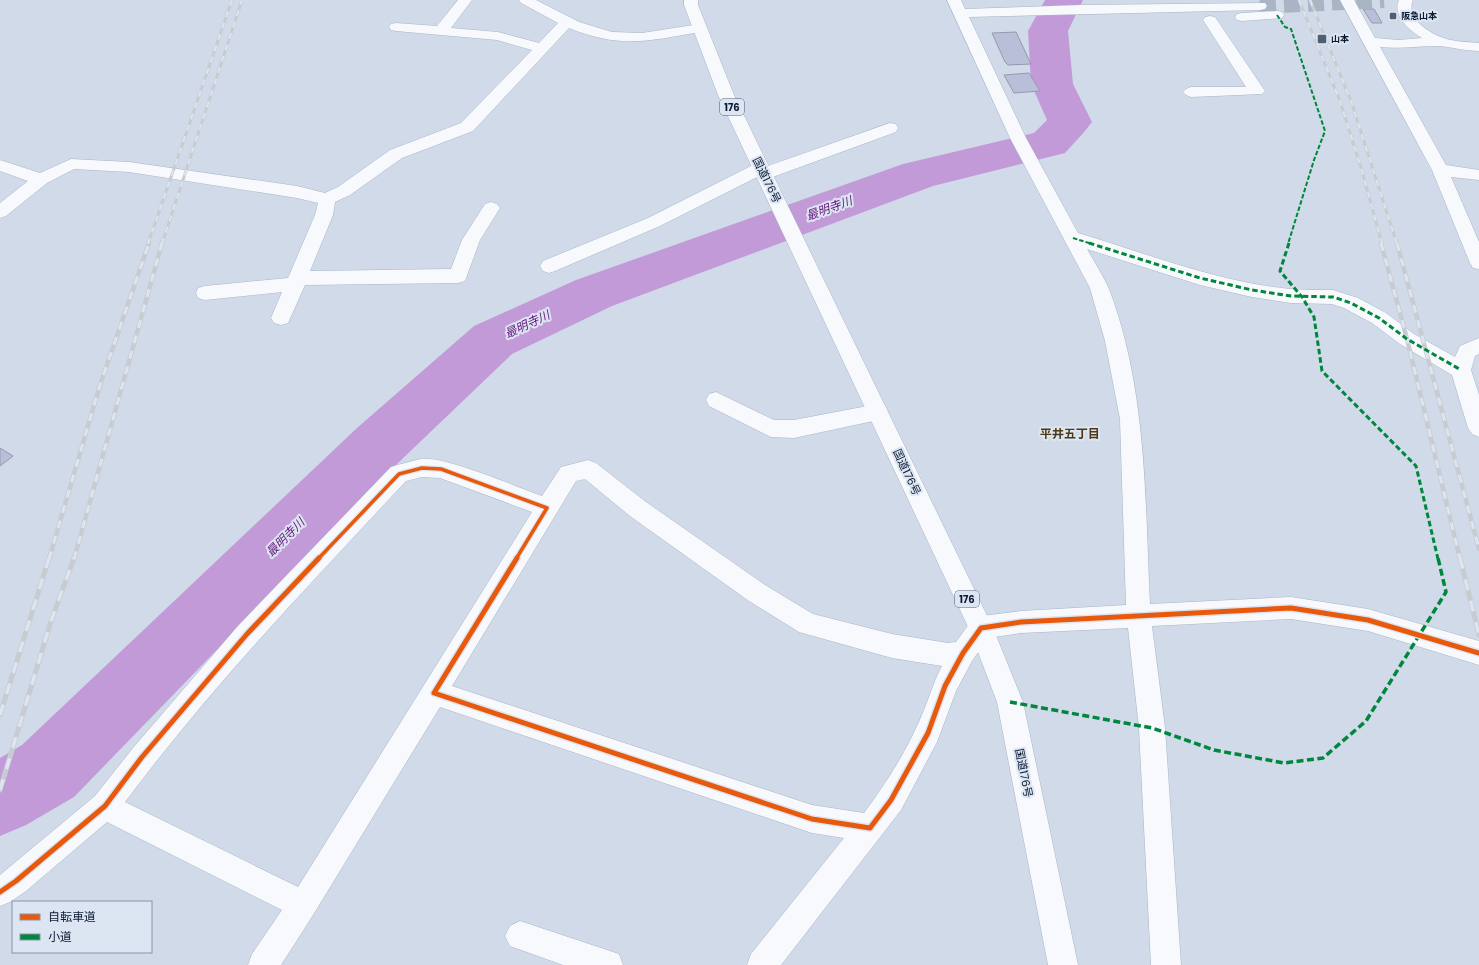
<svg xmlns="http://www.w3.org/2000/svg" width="1479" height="965" font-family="Poppins,'Noto Sans JP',sans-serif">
  <rect width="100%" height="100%" fill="#d0dae8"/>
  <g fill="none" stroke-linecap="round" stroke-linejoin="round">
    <path fill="#c39ad8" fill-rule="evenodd" d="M1045,0H1083L1068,31L1073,84L1092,122L1085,131L1065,153L933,186L612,306L512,354L399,462L74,797L26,825L0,836V758L22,745L357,428L474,326L576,280L903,164L1034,133L1047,120L1031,84L1028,31Z"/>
  </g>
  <g fill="#b9bfd8" stroke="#949aac">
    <path d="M1363,9H1374L1382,23H1372Z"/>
    <path d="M1016,32L1031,64L1008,65L1005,62L992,33Z"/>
    <path d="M1029,73L1040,91L1014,93L1004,75Z"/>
    <path d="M0,448L13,456L0,466Z"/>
  </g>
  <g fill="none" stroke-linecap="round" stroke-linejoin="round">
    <path stroke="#a9b4c4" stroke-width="16" stroke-dasharray="16 8" stroke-linecap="butt" d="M1260,6L1384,0"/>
    <g stroke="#a9b6c8" stroke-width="1">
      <g id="minor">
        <path d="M458,0H472L451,28L498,32L539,43L558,23L521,3L519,0H536L579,22L612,32L642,33L700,24L705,25L707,28L705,31L700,32C647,41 622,49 569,28L473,131L402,158L350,195L335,202L333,215L310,271L451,269L462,240L485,204L491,202L497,204L500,208L480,240L465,281L458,283L305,285L288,323L281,325L274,323L271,318L282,292L205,300L198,298L196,293L198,288L205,286L288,278L315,215L318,203L297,198L129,172L74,169L47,183L6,216L0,218V203L28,181L0,171V160L40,173L71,159L129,162L297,186L325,193L338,187L390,150L461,123L532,50L497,40L396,31L391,30L389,27L391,24L396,23L437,26Z"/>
        <path d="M947,0H961L965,9L1081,5L1265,3L1267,6L1265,9L1260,10L969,17L1026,138L1078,233C1148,254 1218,282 1290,289C1304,290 1319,290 1333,290L1358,298L1386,313L1414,334L1455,357L1460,346L1479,338V354L1475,356L1471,370L1479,395V437L1472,434L1468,428L1452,375L1400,344L1372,323L1344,308L1332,304L1291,303L1252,297L1200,285L1087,249C1094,262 1103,275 1109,289C1147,389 1145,499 1150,604L1291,597L1368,609L1479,641V665L1368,631L1291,619L1152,626L1165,728L1181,965H1151L1139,728L1128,628L1021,633L988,638L972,661L956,691L937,742L901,810L781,965H747L751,954L844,838L812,833L440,707L313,915L281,965H248L252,954L282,910L107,822L26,891L10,902L0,906V875L95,796L133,748L238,626L391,467C401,464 411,461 421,459C446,456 516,487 542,496L561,467L588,460L596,463L646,502L765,585L813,614L892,634L948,643L956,642L972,620L981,616L1021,611L1126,605L1120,419L1105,341L1090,288L1010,138ZM422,477L440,478L532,512L298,887L125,802C210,688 309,585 406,481ZM585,479L630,516L749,601L799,632L892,658L942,666C932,685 927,706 917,726C903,757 884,786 864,813L812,805L452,686L576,481Z"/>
        <path d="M1340,0H1354L1375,38L1398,40L1422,38C1410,31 1392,16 1399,0H1413C1404,20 1435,37 1451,40C1460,42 1470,42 1479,43V51C1466,51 1452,47 1439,46C1419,46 1400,49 1380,47L1446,165L1479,170V180L1451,177L1479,242V269L1473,268L1470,263L1432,170Z"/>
        <path d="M1277,11L1282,12L1284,15L1282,18L1242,21L1237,20L1235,17L1237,14L1242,13Z"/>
        <path d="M1210,16L1215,17L1265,91L1262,94L1191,97L1186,95L1183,92L1186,89L1191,87H1246L1203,20L1205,17Z"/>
        <path d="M890,123L896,124L898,128L896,132L770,178L764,179L757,177L660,226L555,271L549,273L543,271L540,266L543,261L648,218L755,164L761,163L768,166Z"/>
        <path d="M716,392L774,420H794L878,404L885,406L888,412L885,418L878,420L794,438L771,437L709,406L706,400L709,394Z"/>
        <path d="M520,921L619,954L623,965H563L510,946L505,936L510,926Z"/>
      </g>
    </g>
    <g stroke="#a9b6c8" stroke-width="1">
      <path id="highway" d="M684,0H698V5L734,95L993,628L1023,702L1078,965H1048L997,702L970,631L718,95L684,5Z"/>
    </g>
    <use href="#minor" fill="#f8f9fc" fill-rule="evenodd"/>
    <use href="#highway" fill="#f8f9fc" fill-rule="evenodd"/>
    <g stroke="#c8ccd0" stroke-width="3">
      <g id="rail-far2">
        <path d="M1299,0L1340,101L1362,171L1382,244"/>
        <path d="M1310,0L1351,101L1397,244"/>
        <path d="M148,244L232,0"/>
        <path d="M162,244L242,0"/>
      </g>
    </g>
    <g stroke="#c8ccd0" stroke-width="4.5">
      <g id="rail-far1">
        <path d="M1381,243L1407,339L1460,559"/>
        <path d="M1397,243L1479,549"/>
        <path d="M49,559L100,385L149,243"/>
        <path d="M74,559L162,243"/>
      </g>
    </g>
    <g stroke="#c8ccd0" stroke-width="5">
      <g id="rail">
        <path d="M1460,558L1479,635"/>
        <path d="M0,715L49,558"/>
        <path d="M0,790L51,621L74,558"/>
      </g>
    </g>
    <use href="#rail-far2" stroke="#dce5f2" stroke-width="2" stroke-dasharray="6" stroke-linecap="butt"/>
    <use href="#rail-far1" stroke="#dce5f2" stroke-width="3" stroke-dasharray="8" stroke-linecap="butt"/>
    <use href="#rail" stroke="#dce5f2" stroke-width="3.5" stroke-dasharray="11" stroke-linecap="butt"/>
    <g stroke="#00873e" stroke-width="2" stroke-dasharray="4.5 2" stroke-linecap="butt">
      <path d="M1277,15L1285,27L1291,29L1325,131L1314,160L1288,244"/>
      <path d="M1073,238L1092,244"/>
    </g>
    <g stroke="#00873e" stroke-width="3" stroke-dasharray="5.5 3" stroke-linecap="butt">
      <path d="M1089,243L1200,278L1252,290L1291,296L1333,297L1351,303L1379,318L1407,339L1461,370"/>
      <path d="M1289,243L1280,271L1302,297L1314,317L1322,371L1416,466L1438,559"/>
    </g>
    <path stroke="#00873e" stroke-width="3.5" stroke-dasharray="7 3.5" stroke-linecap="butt" d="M1010,702L1152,728L1214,750L1284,763L1323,758L1366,721L1446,592L1438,558"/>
    <g stroke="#dce5f2" stroke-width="6">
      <path id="cycleway-far1" d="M318,559L399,474L422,468L441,469L547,508L516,559"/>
    </g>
    <g stroke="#dce5f2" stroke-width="8">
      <g id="cycleway">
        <path d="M517,558L434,693L812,819L870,828L891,800L928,733L945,686L963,653L981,628L1021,622L1291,608L1368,620L1479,653"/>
        <path d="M0,892L16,881L105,806L142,757L247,634L319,558"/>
      </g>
    </g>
    <use href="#cycleway-far1" stroke="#e8590c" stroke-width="3.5"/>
    <use href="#cycleway" stroke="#e8590c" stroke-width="5"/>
  </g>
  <g fill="#505e72" stroke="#dce5f2" stroke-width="1.5">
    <rect x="1389" y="12" width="8" height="8" rx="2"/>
    <rect x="1317" y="34" width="10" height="10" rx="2"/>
  </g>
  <g text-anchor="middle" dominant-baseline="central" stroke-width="4" stroke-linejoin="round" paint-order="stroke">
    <g font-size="9" font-weight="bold" fill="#0b1b33" stroke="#dce5f2" text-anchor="start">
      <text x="1401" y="16">阪急山本</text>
      <text x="1331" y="39">山本</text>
    </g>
    <g fill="#dce5f2" stroke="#4a586c" stroke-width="1">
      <rect x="720" y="99" width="24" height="16" rx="3"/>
      <rect x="955" y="591" width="24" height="16" rx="3"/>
    </g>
    <g font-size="10" font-weight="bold" fill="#0b1b33">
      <text x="732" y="107">176</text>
      <text x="967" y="599">176</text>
    </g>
    <g font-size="11" fill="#0b1b33" stroke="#dce5f2">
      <text transform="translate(767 180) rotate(64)">国道176号</text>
      <text transform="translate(907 472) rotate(65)">国道176号</text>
      <text transform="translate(1024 773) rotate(79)">国道176号</text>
    </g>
    <g font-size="12" font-style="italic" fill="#66167c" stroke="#dce5f2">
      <text transform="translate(829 208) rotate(-20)">最明寺川</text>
      <text transform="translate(527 324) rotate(-25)">最明寺川</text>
      <text transform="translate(285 537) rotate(-45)">最明寺川</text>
    </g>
    <g font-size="12" font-weight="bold" fill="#4e3914" stroke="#dce5f2">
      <text x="1070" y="433">平井五丁目</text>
    </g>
  </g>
  <rect x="12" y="901" width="140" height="52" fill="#dce5f2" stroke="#8894a6"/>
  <rect x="20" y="914" width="20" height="6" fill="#e8590c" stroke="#8894a6"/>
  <text x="48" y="921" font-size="12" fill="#0b1b33">自転車道</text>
  <rect x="20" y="934" width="20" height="6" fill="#00873e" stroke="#8894a6"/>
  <text x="48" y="941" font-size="12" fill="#0b1b33">小道</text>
</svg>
